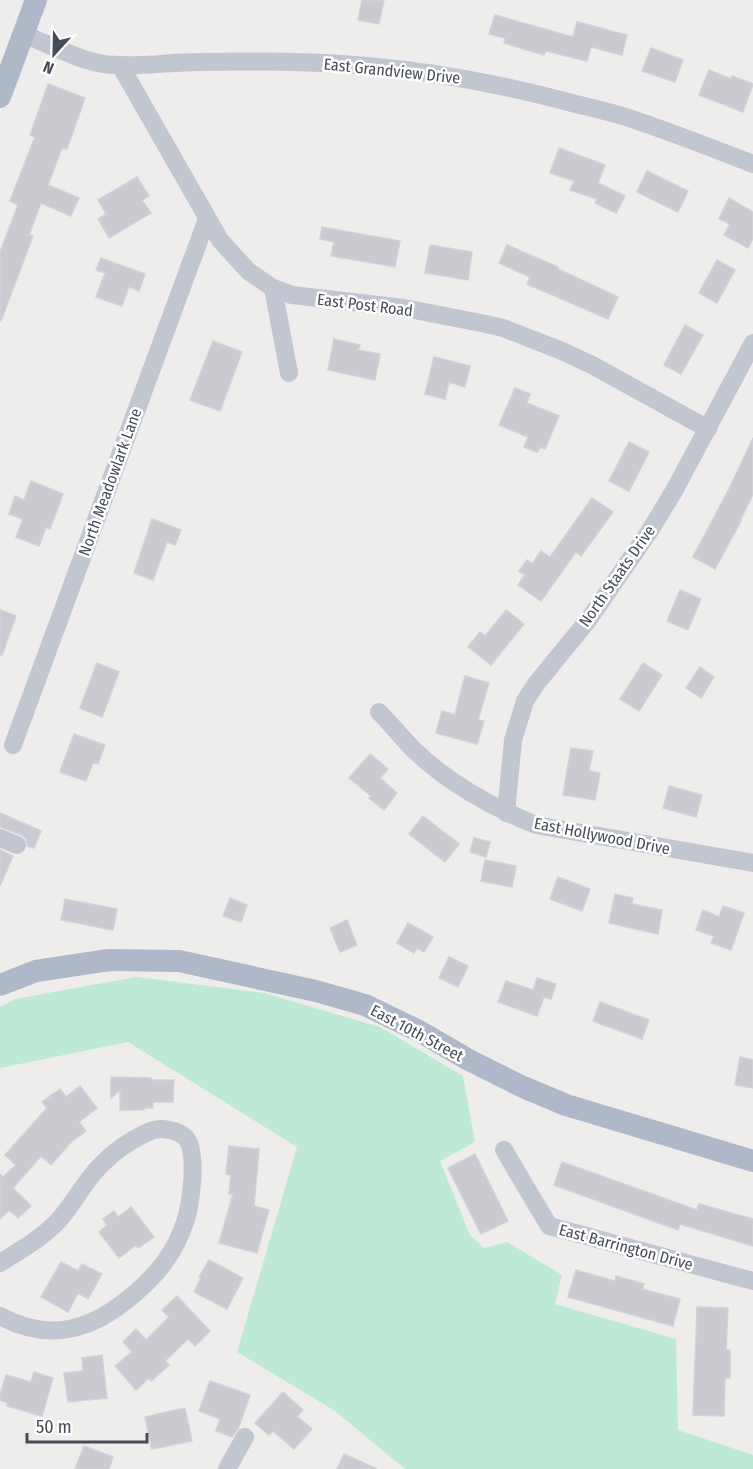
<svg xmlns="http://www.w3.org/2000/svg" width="753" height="1469" font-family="'Fira Sans Condensed',sans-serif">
  <rect width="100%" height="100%" fill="#efecec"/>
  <path fill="#bee9d4" d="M136,977L264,993L380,1027L463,1076L475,1142L440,1161L470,1235L484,1248L507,1242L562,1275L555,1304L676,1339L678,1430L753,1455V1469H405L335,1411L237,1352L297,1147L128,1042L0,1068V1007L15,999Z"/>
  <g fill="#cacbd0" stroke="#d0d2d7" stroke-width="1.5">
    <path d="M362,0H384L379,24L358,20Z"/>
    <path d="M495,15L573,37L577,22L627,35L622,55L591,47L587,61L546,51L544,55L504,43L505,38L489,34Z"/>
    <path d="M651,48L683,60L675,82L642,71Z"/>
    <path d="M709,70L731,79L732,76L753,84L743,112L699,95Z"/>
    <path d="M48,84L85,98L67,149L62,148L48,185L79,198L71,216L41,203L29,235L33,236L1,321L0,320V252L18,205L10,201L35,137L30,135Z"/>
    <path d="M559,148L605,165L598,183L625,196L616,213L595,203L597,199L570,190L574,181L550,173Z"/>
    <path d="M647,171L688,191L678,212L637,192Z"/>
    <path d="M137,177L149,196L142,200L151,213L109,238L98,219L106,214L98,200Z"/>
    <path d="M729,198L753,212V238L748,248L724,235L730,224L719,219Z"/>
    <path d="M322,227L400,241L395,267L331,256L334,242L320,239Z"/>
    <path d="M430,245L472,252L468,280L425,273Z"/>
    <path d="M507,245L558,267V269L618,297L608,319L527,284L530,277L499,263Z"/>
    <path d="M101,258L145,274L139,291L129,287L122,306L96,297L105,273L96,270Z"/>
    <path d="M717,260L735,270L717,303L699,293Z"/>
    <path d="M685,325L703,335L681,374L664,365Z"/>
    <path d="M334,339L360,345L358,350L380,354L375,380L328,370Z"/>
    <path d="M213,341L242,352L220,411L190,400Z"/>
    <path d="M434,357L470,366L465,387L449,382L445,399L425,394Z"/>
    <path d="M515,388L530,394L527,403L559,416L545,449L541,447L537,452L524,447L528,437L499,425Z"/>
    <path d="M753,438V494L740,521H741L715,569L693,557L729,489Z"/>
    <path d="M629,442L649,452L629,491L609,481Z"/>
    <path d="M31,481L63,494L50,529L46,527L39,546L16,537L23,519L9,514L15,496L24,500Z"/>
    <path d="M592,498L613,512L581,556L576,552L541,601L518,585L525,575L519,571L527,560L532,564L541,551L550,557Z"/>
    <path d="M152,519L181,530L175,545L167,542L153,580L134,573Z"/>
    <path d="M680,590L701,599L688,630L667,621Z"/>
    <path d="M0,610L16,616L2,655H0Z"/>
    <path d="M506,610L524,624L491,665L468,647L480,632L485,636Z"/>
    <path d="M97,663L119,672L102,717L80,708Z"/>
    <path d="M643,663L662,675L639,711L620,699Z"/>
    <path d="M700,667L714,677L701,698L686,688Z"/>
    <path d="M465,676L489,683L478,720L484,721L477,744L436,733L442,711L455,715Z"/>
    <path d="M74,734L105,745L98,764L93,763L86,781L60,772Z"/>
    <path d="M571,748L593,751L589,771L600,773L595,800L563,795Z"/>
    <path d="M370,754L388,769L380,778L397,793L384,810L369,798L371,796L349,778Z"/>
    <path d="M669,786L702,795L696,817L663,808Z"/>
    <path d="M0,813L41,831L34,848L28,846L26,839L22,835L0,827Z"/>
    <path d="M423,816L459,844L445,862L409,834Z"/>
    <path d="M474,838L490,842L486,857L470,852Z"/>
    <path d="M0,850L13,856L0,886Z"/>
    <path d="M485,860L516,866L512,887L481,881Z"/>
    <path d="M558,877L590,889L582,911L550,899Z"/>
    <path d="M615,894L633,898L632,904L662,910L658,934L609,923Z"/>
    <path d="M230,898L247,905L241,922L223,916Z"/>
    <path d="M65,899L117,909L113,930L61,920Z"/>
    <path d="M723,906L744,913L731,950L711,943L714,936L696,930L703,910L719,917Z"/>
    <path d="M347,920L357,945L340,952L330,928Z"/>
    <path d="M408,923L433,937L424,952L417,948L414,953L397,943Z"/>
    <path d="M449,957L468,966L458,987L439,978Z"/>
    <path d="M537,978L556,984L551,999L544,997L537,1016L498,1002L506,981L533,990Z"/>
    <path d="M600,1002L649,1020L642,1039L593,1021Z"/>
    <path d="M740,1057L753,1060V1088L735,1085Z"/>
    <path d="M111,1077L151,1078V1080H174L173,1102H153V1108H143L144,1110H120V1090L111,1098Z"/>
    <path d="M80,1086L97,1108L79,1122L86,1131L72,1141L51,1165L41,1156L13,1188L31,1206L18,1218L9,1210L0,1219V1174L3,1177L16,1165L5,1155L47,1108L42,1102L60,1089L66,1097Z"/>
    <path d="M229,1146L259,1149L254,1206L269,1210L257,1253L219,1243L233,1194H229L231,1175L226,1174Z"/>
    <path d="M475,1154L508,1221L481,1234L448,1168Z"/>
    <path d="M562,1162L697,1210L699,1204L753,1219V1246L680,1224L678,1230L554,1185Z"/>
    <path d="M131,1207L154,1237L138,1248L136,1245L119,1258L99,1232L107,1225L103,1219L114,1211L118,1217Z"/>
    <path d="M209,1260L243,1278L227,1309L194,1292L201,1278L199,1277Z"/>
    <path d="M61,1262L78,1271L82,1264L102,1274L88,1299L78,1293L68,1312L41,1297Z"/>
    <path d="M576,1270L615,1281L616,1276L644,1284L642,1289L680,1299L673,1326L568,1297Z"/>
    <path d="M177,1296L210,1331L195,1346L188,1339L165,1361L169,1365L151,1381L149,1378L136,1390L115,1366L132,1352L123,1342L136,1329L146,1340L169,1317L162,1310Z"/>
    <path d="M697,1307L728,1308L726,1350H730V1378H725L724,1416L693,1415Z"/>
    <path d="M102,1355L107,1398L68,1402L64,1373L83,1371L82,1358Z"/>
    <path d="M34,1372L53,1378L42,1416L7,1406L8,1403L0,1400V1395L6,1375L31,1382Z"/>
    <path d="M210,1381L250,1395L238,1429L232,1437L216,1431L220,1419L199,1411Z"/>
    <path d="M283,1392L303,1410L297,1416L312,1429L294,1449L273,1431L269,1435L255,1423Z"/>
    <path d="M180,1409H185L192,1441L152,1449L145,1417Z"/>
    <path d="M84,1446L113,1457L109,1469H75Z"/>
    <path d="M344,1454L377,1469H337Z"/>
  </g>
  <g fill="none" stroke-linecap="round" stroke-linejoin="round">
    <g stroke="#c1c6d0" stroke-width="18">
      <path d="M23,34C48,44 78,60 104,64C132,68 170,62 199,62C254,61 312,61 367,66C437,72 505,85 572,103C591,108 611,112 629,118C671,132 712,148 753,164"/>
      <path d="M120,65L220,240L248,271L273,288L292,295L404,308L486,324L503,328L562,351L592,365L708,429"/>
      <path d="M273,288L289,373"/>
      <path d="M379,712C391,724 402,738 414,750C447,782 493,808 536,825L753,863"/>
      <path d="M13,745L207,219"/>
      <path d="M506,813L513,740L525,701L536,684L589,619L649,532L674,491L753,343"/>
      <path d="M0,838L17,845"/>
      <path d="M504,1150L549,1226L753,1281"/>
      <path d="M0,1263C21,1250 42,1238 59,1220C74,1203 84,1182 100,1166C113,1152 131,1140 148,1132C157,1128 165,1128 174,1131C178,1132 183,1135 186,1138C198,1152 191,1205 185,1222C175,1253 157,1275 133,1295C92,1330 50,1343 0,1316"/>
      <path d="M227,1469L245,1437"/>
    </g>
    <g stroke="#aeb8c9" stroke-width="22">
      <path d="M0,97L36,0"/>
      <path d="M0,985L36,971L109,960L179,961L316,991L365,1005L419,1031L467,1059L523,1087L566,1105L753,1161"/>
    </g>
  </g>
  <g text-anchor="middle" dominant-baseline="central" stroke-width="5" stroke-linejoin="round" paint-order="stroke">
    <g font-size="16" fill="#464d57" stroke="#fff">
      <text transform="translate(392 71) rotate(6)">East Grandview Drive</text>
      <text transform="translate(365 305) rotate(7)">East Post Road</text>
      <text transform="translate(110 482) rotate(-70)">North Meadowlark Lane</text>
      <text transform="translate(617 576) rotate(-55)">North Staats Drive</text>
      <text transform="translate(602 836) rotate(11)">East Hollywood Drive</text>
      <text transform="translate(417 1033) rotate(28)">East 10th Street</text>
      <text transform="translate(626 1247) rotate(15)">East Barrington Drive</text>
    </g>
  </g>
  <g transform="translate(54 54) rotate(202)" stroke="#ffffff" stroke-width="4.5" paint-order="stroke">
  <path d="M0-4.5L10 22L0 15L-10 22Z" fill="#464d57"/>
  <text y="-9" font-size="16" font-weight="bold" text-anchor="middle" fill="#464d57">N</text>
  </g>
  <path d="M27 1433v9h120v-9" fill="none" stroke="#464d57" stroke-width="3"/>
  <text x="36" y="1433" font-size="18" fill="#464d57" stroke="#ffffff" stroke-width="4.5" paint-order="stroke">50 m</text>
</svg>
